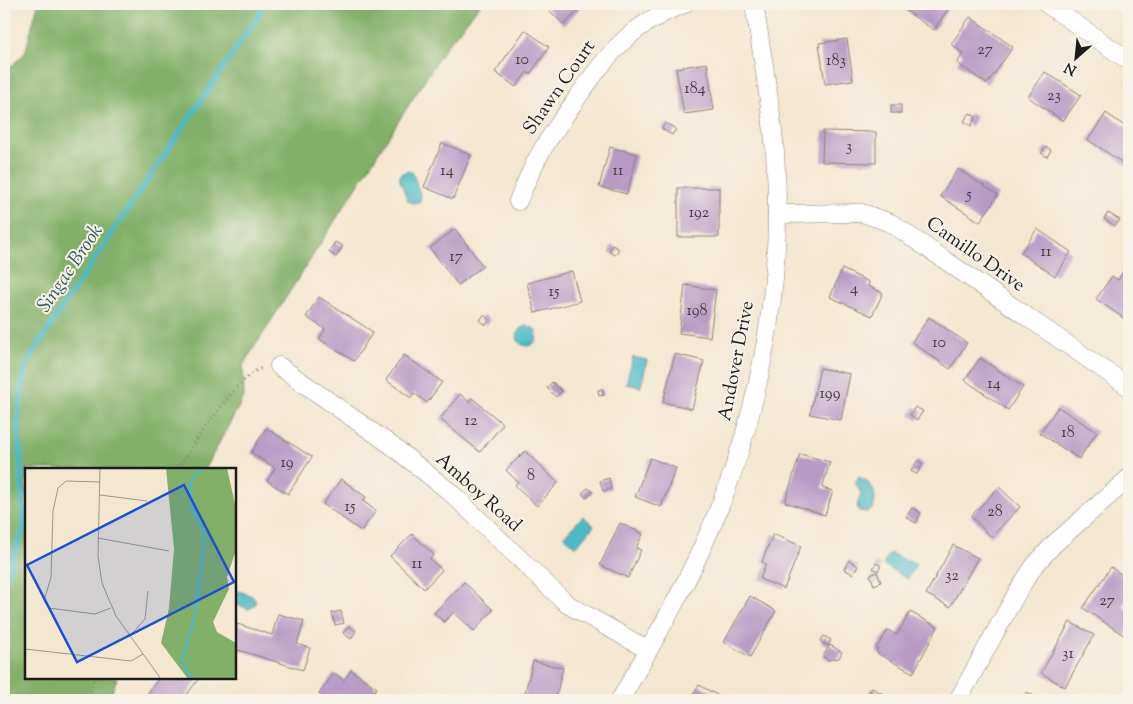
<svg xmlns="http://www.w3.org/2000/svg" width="1133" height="704" font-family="'Sorts Mill Goudy',serif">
  <rect width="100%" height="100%" fill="#f7f3e8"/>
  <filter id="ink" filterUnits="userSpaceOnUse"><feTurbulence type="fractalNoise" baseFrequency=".02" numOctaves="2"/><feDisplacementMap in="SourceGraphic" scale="10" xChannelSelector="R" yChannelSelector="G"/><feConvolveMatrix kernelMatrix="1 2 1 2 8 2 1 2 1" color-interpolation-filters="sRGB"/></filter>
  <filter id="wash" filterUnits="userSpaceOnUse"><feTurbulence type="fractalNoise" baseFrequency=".0096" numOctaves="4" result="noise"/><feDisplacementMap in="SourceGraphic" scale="20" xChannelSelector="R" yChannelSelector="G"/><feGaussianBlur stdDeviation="1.12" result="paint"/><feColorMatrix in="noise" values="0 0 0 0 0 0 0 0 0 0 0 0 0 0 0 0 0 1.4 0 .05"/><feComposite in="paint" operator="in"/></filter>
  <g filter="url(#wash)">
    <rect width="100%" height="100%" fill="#f4e7d0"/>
    <path fill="#82b068" stroke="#4f6642" d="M38,4H481L447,45L243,365L244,397L205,469H26V678H117L109,700H4V73L25,53Z"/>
    <g fill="#4cbac6" stroke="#346b71">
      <path d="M408,171L413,173L421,197L419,202L413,203L408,201L399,178L402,173Z"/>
      <circle cx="527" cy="336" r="10"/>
      <path d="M633,357L647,360L641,387L626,384Z"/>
      <path d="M859,477C872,483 878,493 873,509L868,512L859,511L857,506L861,493L855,482Z"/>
      <path d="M583,516L594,526L575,547L564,536Z"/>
      <path d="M890,553L908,562L909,560L916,564L908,579L883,565Z"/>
      <path d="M239,591L252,596L256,601L255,605L249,609L235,604V592Z"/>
    </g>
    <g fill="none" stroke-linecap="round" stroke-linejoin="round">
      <path stroke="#4cbac6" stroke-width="5.5" d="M4,584L24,526L18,420L25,367L59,312L266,4"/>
    </g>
    <g id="blocks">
      <g fill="#b89ac5">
        <path d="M543,4H584L564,25Z"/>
        <path d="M896,4H941L948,9L934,30Z"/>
        <path d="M970,17L1013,47L987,84L957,63L963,54L951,44Z"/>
        <path d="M525,30L549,47L530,74L527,72L516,87L495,72Z"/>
        <path d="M847,39L853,80L825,84L819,43Z"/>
        <path d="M707,63L714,110L684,114L676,68Z"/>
        <path d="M1045,72L1081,95L1063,121L1028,97Z"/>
        <rect x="891" y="105" width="10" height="8"/>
        <path d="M970,113L976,117L971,126L964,121Z"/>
        <path d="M1106,113L1129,129V167L1088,140Z"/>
        <path d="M665,123L676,129L672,135L662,129Z"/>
        <path d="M823,131L876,132V163L822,162Z"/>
        <path d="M442,143L471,155L453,199L424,187Z"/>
        <path d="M610,147L637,154L627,194L599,187Z"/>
        <path d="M1046,147L1051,150L1047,157L1041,153Z"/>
        <path d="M958,169L998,195L980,222L940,196Z"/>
        <rect x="678" y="188" width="41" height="49"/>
        <path d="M1108,213L1120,220L1115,226L1104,219Z"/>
        <path d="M455,229L483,266L458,285L430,248Z"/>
        <path d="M1037,229L1071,252L1055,276L1021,253Z"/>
        <path d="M335,242L343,246L336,257L329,252Z"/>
        <path d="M612,245L619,249L615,255L609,252Z"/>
        <path d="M842,269L869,282L868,286L883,293L872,316L830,297Z"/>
        <path d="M1124,270L1129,274V322L1096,299L1112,276L1118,280Z"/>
        <path d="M572,271L580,301L535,313L527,283Z"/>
        <path d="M685,285L716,290L710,337L679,333Z"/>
        <path d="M319,297L373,332L354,361L319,339L325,329L306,317Z"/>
        <path d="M484,315L490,320L486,325L480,320Z"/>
        <path d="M929,317L967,343L950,369L912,342Z"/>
        <path d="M675,354L704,361L692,409L663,402Z"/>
        <path d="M404,355L442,382L427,403L414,393L411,398L386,380Z"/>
        <path d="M980,358L1023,387L1008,410L965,380Z"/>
        <path d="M820,368L850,374L841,420L810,414Z"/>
        <path d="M552,382L562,391L556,397L547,388Z"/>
        <path d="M602,389L604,395L599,396L598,390Z"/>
        <path d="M460,394L469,402L472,398L503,424L480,452L440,419Z"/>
        <path d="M915,407L923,411L917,420L910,415Z"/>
        <path d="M1058,407L1097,432L1079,459L1040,433Z"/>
        <path d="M266,428L312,457L288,494L267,481L275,468L251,453Z"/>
        <path d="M525,451L558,483L537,506L515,485L518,482L506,470Z"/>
        <path d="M800,454L830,462L822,488L833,491L825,515L785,502Z"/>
        <path d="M650,458L676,468L661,507L635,497Z"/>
        <path d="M918,460L923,464L917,474L911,471Z"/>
        <path d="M609,478L611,489L603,491L600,481Z"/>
        <path d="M341,479L366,497L363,501L376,511L361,531L323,504Z"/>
        <path d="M999,487L1020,507L991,537L971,516Z"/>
        <path d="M588,488L593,492L586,498L582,493Z"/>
        <path d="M912,508L921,513L916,523L906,517Z"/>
        <path d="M620,523L643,534L636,548L641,550L628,578L600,565Z"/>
        <path d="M412,534L434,555L430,559L442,570L424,589L390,556Z"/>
        <path d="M773,534L801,546L784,589L760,579L766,564L762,562Z"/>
        <path d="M953,545L978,558L950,607L926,594Z"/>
        <path d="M849,560L858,566L853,574L844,569Z"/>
        <path d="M876,563L881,566L878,571L873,568Z"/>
        <path d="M1111,567L1129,580V596L1122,606L1129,611V630L1125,636L1083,608Z"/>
        <path d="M877,572L881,582L874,585L870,575Z"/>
        <path d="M464,582L493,610L474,631L454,612L444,622L434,613Z"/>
        <path d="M750,596L776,611L750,657L724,642Z"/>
        <path d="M341,611L344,623L335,625L332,613Z"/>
        <path d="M910,612L938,627L913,673L877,653V647L888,630L897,635Z"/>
        <path d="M278,614L304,621L297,644L310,648L303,670L235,649L237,624L272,635Z"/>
        <path d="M1070,622L1094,635L1065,687L1041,673Z"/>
        <path d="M349,626L356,631L351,639L343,633Z"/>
        <path d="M824,636L831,640L828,646L820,641Z"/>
        <path d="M830,645L842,652L839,658L828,660L823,656Z"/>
        <path d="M533,661L563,668L555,700H523Z"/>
        <path d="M351,670L377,688L369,700H327L319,694L334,673L344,680Z"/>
        <path d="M159,678H199L183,700H143Z"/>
        <path d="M699,685L726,700H690Z"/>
        <path d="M872,688L895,700H865Z"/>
        <path d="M1027,692L1041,700H1023Z"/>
      </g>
    </g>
  </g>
  <g filter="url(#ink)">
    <use href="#blocks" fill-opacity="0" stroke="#888276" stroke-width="1"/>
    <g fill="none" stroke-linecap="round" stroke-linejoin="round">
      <g stroke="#888276" stroke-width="19">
        <g id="minor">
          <path d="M1047,4L1129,61"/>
          <path d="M518,201C525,185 532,167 541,152C550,136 562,120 573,104C604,58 630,24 684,4"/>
          <path d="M777,214L862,213L891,223L1129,387"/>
          <path d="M279,366L391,445L450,492L567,604L648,650"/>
          <path d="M620,700C648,651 677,602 701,550C758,428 785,289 775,153C771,103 762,53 754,4"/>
          <path d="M958,700L1018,591L1034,566L1054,544L1129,478"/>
        </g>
      </g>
      <g stroke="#888276" stroke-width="3" stroke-dasharray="1 4" stroke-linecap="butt">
        <path d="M178,469C190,448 241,371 263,368"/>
        <path d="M88,700L94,678"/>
      </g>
      <use href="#minor" stroke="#fff" stroke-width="18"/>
    </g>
  </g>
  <g text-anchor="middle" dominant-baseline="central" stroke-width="4" stroke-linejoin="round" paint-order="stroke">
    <g font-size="16" fill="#433c46">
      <text x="985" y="50">27</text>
      <text x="522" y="60">10</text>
      <text x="836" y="61">183</text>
      <text x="695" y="89">184</text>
      <text x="1054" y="96">23</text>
      <text x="849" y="147">3</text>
      <text x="447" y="171">14</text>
      <text x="618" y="171">11</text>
      <text x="969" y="195">5</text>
      <text x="699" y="213">192</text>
      <text x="1046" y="252">11</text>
      <text x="456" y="257">17</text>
      <text x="854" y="289">4</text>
      <text x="554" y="292">15</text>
      <text x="697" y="311">198</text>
      <text x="939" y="343">10</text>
      <text x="994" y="384">14</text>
      <text x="830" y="394">199</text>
      <text x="471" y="421">12</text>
      <text x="1068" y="433">18</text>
      <text x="287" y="463">19</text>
      <text x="531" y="476">8</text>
      <text x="350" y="507">15</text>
      <text x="995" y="512">28</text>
      <text x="417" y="564">11</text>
      <text x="952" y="576">32</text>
      <text x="1107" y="601">27</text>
      <text x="1068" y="654">31</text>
    </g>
    <g font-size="19" fill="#1c1c1c" stroke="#f7f3e8">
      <text transform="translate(560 88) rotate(-55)">Shawn Court</text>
      <text transform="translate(975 255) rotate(35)">Camillo Drive</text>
      <text transform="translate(737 361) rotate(-79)">Andover Drive</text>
      <text transform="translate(478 493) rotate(42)">Amboy Road</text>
    </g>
    <g font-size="20" font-style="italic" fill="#2f5b60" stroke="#f7f3e8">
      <text transform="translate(71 269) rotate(-56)">Singac Brook</text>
    </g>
  </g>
  <g transform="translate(25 468)">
    <rect width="211" height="211" fill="#f4e7d0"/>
    <path d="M141,0H202L211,41V82L202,109L204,121L188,154L192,164L211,175V211H163L136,175L144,140L149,81Z" fill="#82b068"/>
    <path fill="none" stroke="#4cbac6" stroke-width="2.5" d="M170,211L162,206L157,192L170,148L179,75V65L168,43L165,20L167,11L176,0"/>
    <path fill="none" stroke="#9e9688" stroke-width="1" d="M75,0L73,88L77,115L91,148L136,211M75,14L41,13L33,20L28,43L26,109L19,133L24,140L70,146L86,140M75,27L122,33M73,70L144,83M105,168L120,151L123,123M0,181L106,193L118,186"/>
    <path fill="#1d4ed8" fill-opacity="0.15" stroke="#1d4ed8" stroke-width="2.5" d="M159,17L209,114L52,194L2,97Z"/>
    <rect width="211" height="211" fill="none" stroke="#1c1c1c" stroke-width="2.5"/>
  </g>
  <rect width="1133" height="704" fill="none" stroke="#f7f3e8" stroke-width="20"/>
  <g transform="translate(1076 58) rotate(207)" stroke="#f7f3e8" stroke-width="4" paint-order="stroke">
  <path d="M0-4L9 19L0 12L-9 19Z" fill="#1c1c1c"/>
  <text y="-8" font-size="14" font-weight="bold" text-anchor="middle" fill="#1c1c1c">N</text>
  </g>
</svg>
